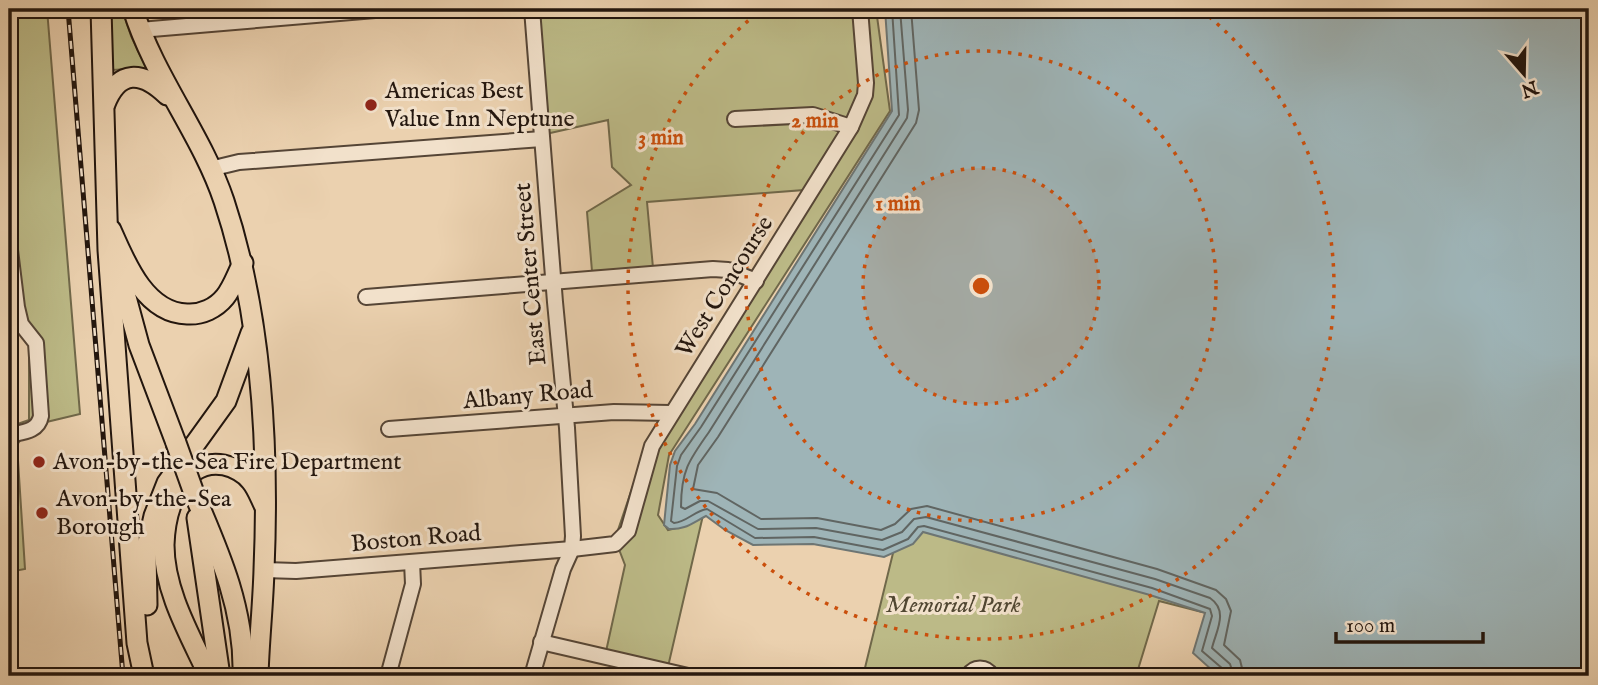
<svg xmlns="http://www.w3.org/2000/svg" width="1598" height="685" font-family="'IM FELL English',serif">
  <rect width="100%" height="100%" fill="#ebd1af"/>
  <filter id="stains"><feTurbulence type="fractalNoise" baseFrequency=".00286" numOctaves="4"/><feColorMatrix values="0 0 0 0 .2 0 0 0 0 .09 0 0 0 0 .02 0 0 0 .5 -.17"/></filter>
  <radialGradient id="worn" r=".72"><stop offset=".6" stop-color="#630" stop-opacity="0"/><stop offset="1" stop-color="#630" stop-opacity=".3"/></radialGradient>
  <g fill="#bcba87" stroke="#70684a" stroke-width="2">
    <path d="M9,9H47L80,414L30,426L17,445L25,569L9,572V427L29,420V348L9,182Z"/>
    <path d="M110,9H122L131,36L146,68L112,70Z"/>
    <path d="M230,9H315L227,15Z"/>
    <path d="M528,9H876L890,111L669,455L658,515L668,530L688,525L704,511L667,671L605,656L625,565L615,539L643,456L805,190L647,202L653,268L592,271L587,212L631,185L612,167L608,120L537,136Z"/>
    <path d="M922,523L1152,582L1202,612L1159,601L1136,676H863L894,549Z"/>
  </g>
  <path fill="#9eb4b7" stroke="#6d7573" stroke-width="2" d="M885,9H1589V676H1223L1213,671L1193,653L1205,613L1150,595L923,532L913,544L884,557L813,544L753,545L725,530L706,516C692,523 685,530 669,529L664,525L670,465L675,451L695,424L892,111Z"/>
  <g fill="none" stroke-linecap="round" stroke-linejoin="round">
    <g stroke="#606562" stroke-width="2">
      <path d="M892,9L899,115L701,427L681,455L677,466L671,521L674,523C687,522 694,511 707,509L755,538L814,537L883,550L908,539L918,527L924,526L1152,588L1210,609L1212,616L1202,651L1223,669L1225,676"/>
      <path d="M900,9L908,110L907,118L709,432C689,460 681,471 681,507L685,509L700,501H708L758,529L816,528L882,540L902,532L914,519L926,517L1155,579L1210,598C1229,611 1216,631 1212,648L1230,664L1234,676"/>
      <path d="M911,9L919,110L916,123L718,437L698,465L693,489L717,493L761,519L817,518L881,530L895,524L911,509L927,506L1157,569L1216,590L1226,599L1231,611L1224,645L1240,660L1244,676"/>
    </g>
    <g stroke="#554536" stroke-width="18">
      <g id="minor">
        <path d="M140,30L387,9"/>
        <path d="M735,119L813,115L851,127"/>
        <path d="M210,169L239,162L542,139"/>
        <path d="M9,242L17,307L21,324L36,343L41,416C38,432 22,432 9,435"/>
        <path d="M366,297L713,269L728,270L756,281"/>
        <path d="M389,429L614,412L671,413"/>
        <path d="M264,570L296,571L572,549L615,544L628,531L652,446L851,127L865,95L866,83L860,9"/>
        <path d="M541,642L688,676"/>
        <path d="M388,676L413,584L412,562"/>
        <path d="M532,676L563,569L572,549L573,536L567,428L555,302L532,9"/>
        <path d="M968,676C974,666 986,666 992,676"/>
      </g>
    </g>
    <g stroke="#23160e" stroke-width="23">
      <g id="highway">
        <path d="M101,9L108,250L137,643L144,676"/>
        <path d="M133,9C154,77 202,135 224,201C262,315 269,451 264,570C263,605 259,641 258,676"/>
        <path d="M105,104C119,69 142,71 167,95"/>
        <path d="M111,230C125,262 145,313 187,314C202,315 216,308 225,297C233,287 237,274 243,263"/>
        <path d="M120,275L139,345L176,443"/>
        <path d="M195,496C220,554 245,611 243,676"/>
        <path d="M197,518L220,676"/>
        <path d="M147,605L146,551L154,516L167,483L226,401L251,333"/>
        <path d="M209,676C190,635 164,591 164,545C165,512 180,457 224,465C234,467 245,473 251,481C257,488 260,497 264,505"/>
      </g>
    </g>
    <use href="#minor" stroke="#f2e1cb" stroke-width="14"/>
    <use href="#highway" stroke="#ebd1af" stroke-width="19"/>
    <g stroke="#23160e" stroke-width="5">
      <path id="rail" d="M68,9L123,676"/>
    </g>
    <use href="#rail" stroke="#f2e1cb" stroke-width="2.5" stroke-dasharray="8" stroke-linecap="butt"/>
    <g stroke="#23160e" stroke-width="23" stroke-linecap="butt">
      <path id="highway-bridge" d="M176,443L195,496"/>
    </g>
    <use href="#highway-bridge" stroke="#ebd1af" stroke-width="19"/>
  </g>
  <circle cx="981" cy="286" r="118" fill="#ca4f0c" fill-opacity=".12"/>
  <g fill="none" stroke="#ca4f0c" stroke-width="3.5" stroke-dasharray="3.5 7">
    <circle cx="981" cy="286" r="118"/>
    <circle cx="981" cy="286" r="235"/>
    <path d="M1201 10A353 353 0 1 1 761 10"/>
  </g>
  <g fill="#8f2418" stroke="#f2e1cb" stroke-width="2.5">
    <circle cx="371" cy="105" r="7"/>
    <circle cx="39" cy="462" r="7"/>
    <circle cx="42" cy="513" r="7"/>
  </g>
  <g text-anchor="middle" dominant-baseline="central" stroke-width="6" stroke-linejoin="round" paint-order="stroke">
    <g font-size="24" fill="#23160e" stroke="#f2e1cb" text-anchor="start">
      <text x="385" y="91">Americas Best<tspan x="385" dy="28">Value Inn Neptune</tspan></text>
      <text x="53" y="462">Avon-by-the-Sea Fire Department</text>
      <text x="56" y="499">Avon-by-the-Sea<tspan x="56" dy="28">Borough</tspan></text>
    </g>
    <g font-size="24" fill="#23160e" stroke="#f2e1cb">
      <text transform="translate(531 274) rotate(-95)">East Center Street</text>
      <text transform="translate(725 287) rotate(-58)">West Concourse</text>
      <text transform="translate(528 396) rotate(-5)">Albany Road</text>
      <text transform="translate(416 539) rotate(-5)">Boston Road</text>
    </g>
    <g font-size="24" font-style="italic" fill="#514732" stroke="#f2e1cb">
      <text x="953" y="605">Memorial Park</text>
    </g>
  </g>
  <circle cx="981" cy="286" r="10" fill="#ca4f0c" stroke="#f2e1cb" stroke-width="3.5"/>
  <g font-size="21" text-anchor="middle" font-weight="bold" fill="#ca4f0c" stroke="#f2e1cb" stroke-width="6" stroke-linejoin="round" paint-order="stroke">
    <text x="815" y="127">2 min</text>
    <text x="661" y="144">3 min</text>
    <text x="898" y="210">1 min</text>
  </g>
  <rect width="1598" height="685" fill="none" stroke="#ebd1af" stroke-width="35"/>
  <rect x="10" y="10" width="1577" height="664" fill="none" stroke="#23160e" stroke-width="3.5"/>
  <rect x="18" y="18" width="1563" height="650" fill="none" stroke="#23160e" stroke-width="2"/>
  <g transform="translate(1524 74) rotate(160)" stroke="#f2e1cb" stroke-width="5" paint-order="stroke">
  <path d="M0-5L12 26L0 18L-12 26Z" fill="#23160e"/>
  <text y="-10" font-size="19" font-weight="bold" text-anchor="middle" fill="#23160e">N</text>
  </g>
  <path d="M1336 632v10h147v-10" fill="none" stroke="#23160e" stroke-width="3.5"/>
  <text x="1346" y="632" font-size="21" fill="#23160e" stroke="#f2e1cb" stroke-width="5" paint-order="stroke">100 m</text>
  <rect width="100%" height="100%" filter="url(#stains)"/>
  <rect width="100%" height="100%" fill="url(#worn)"/>
</svg>
